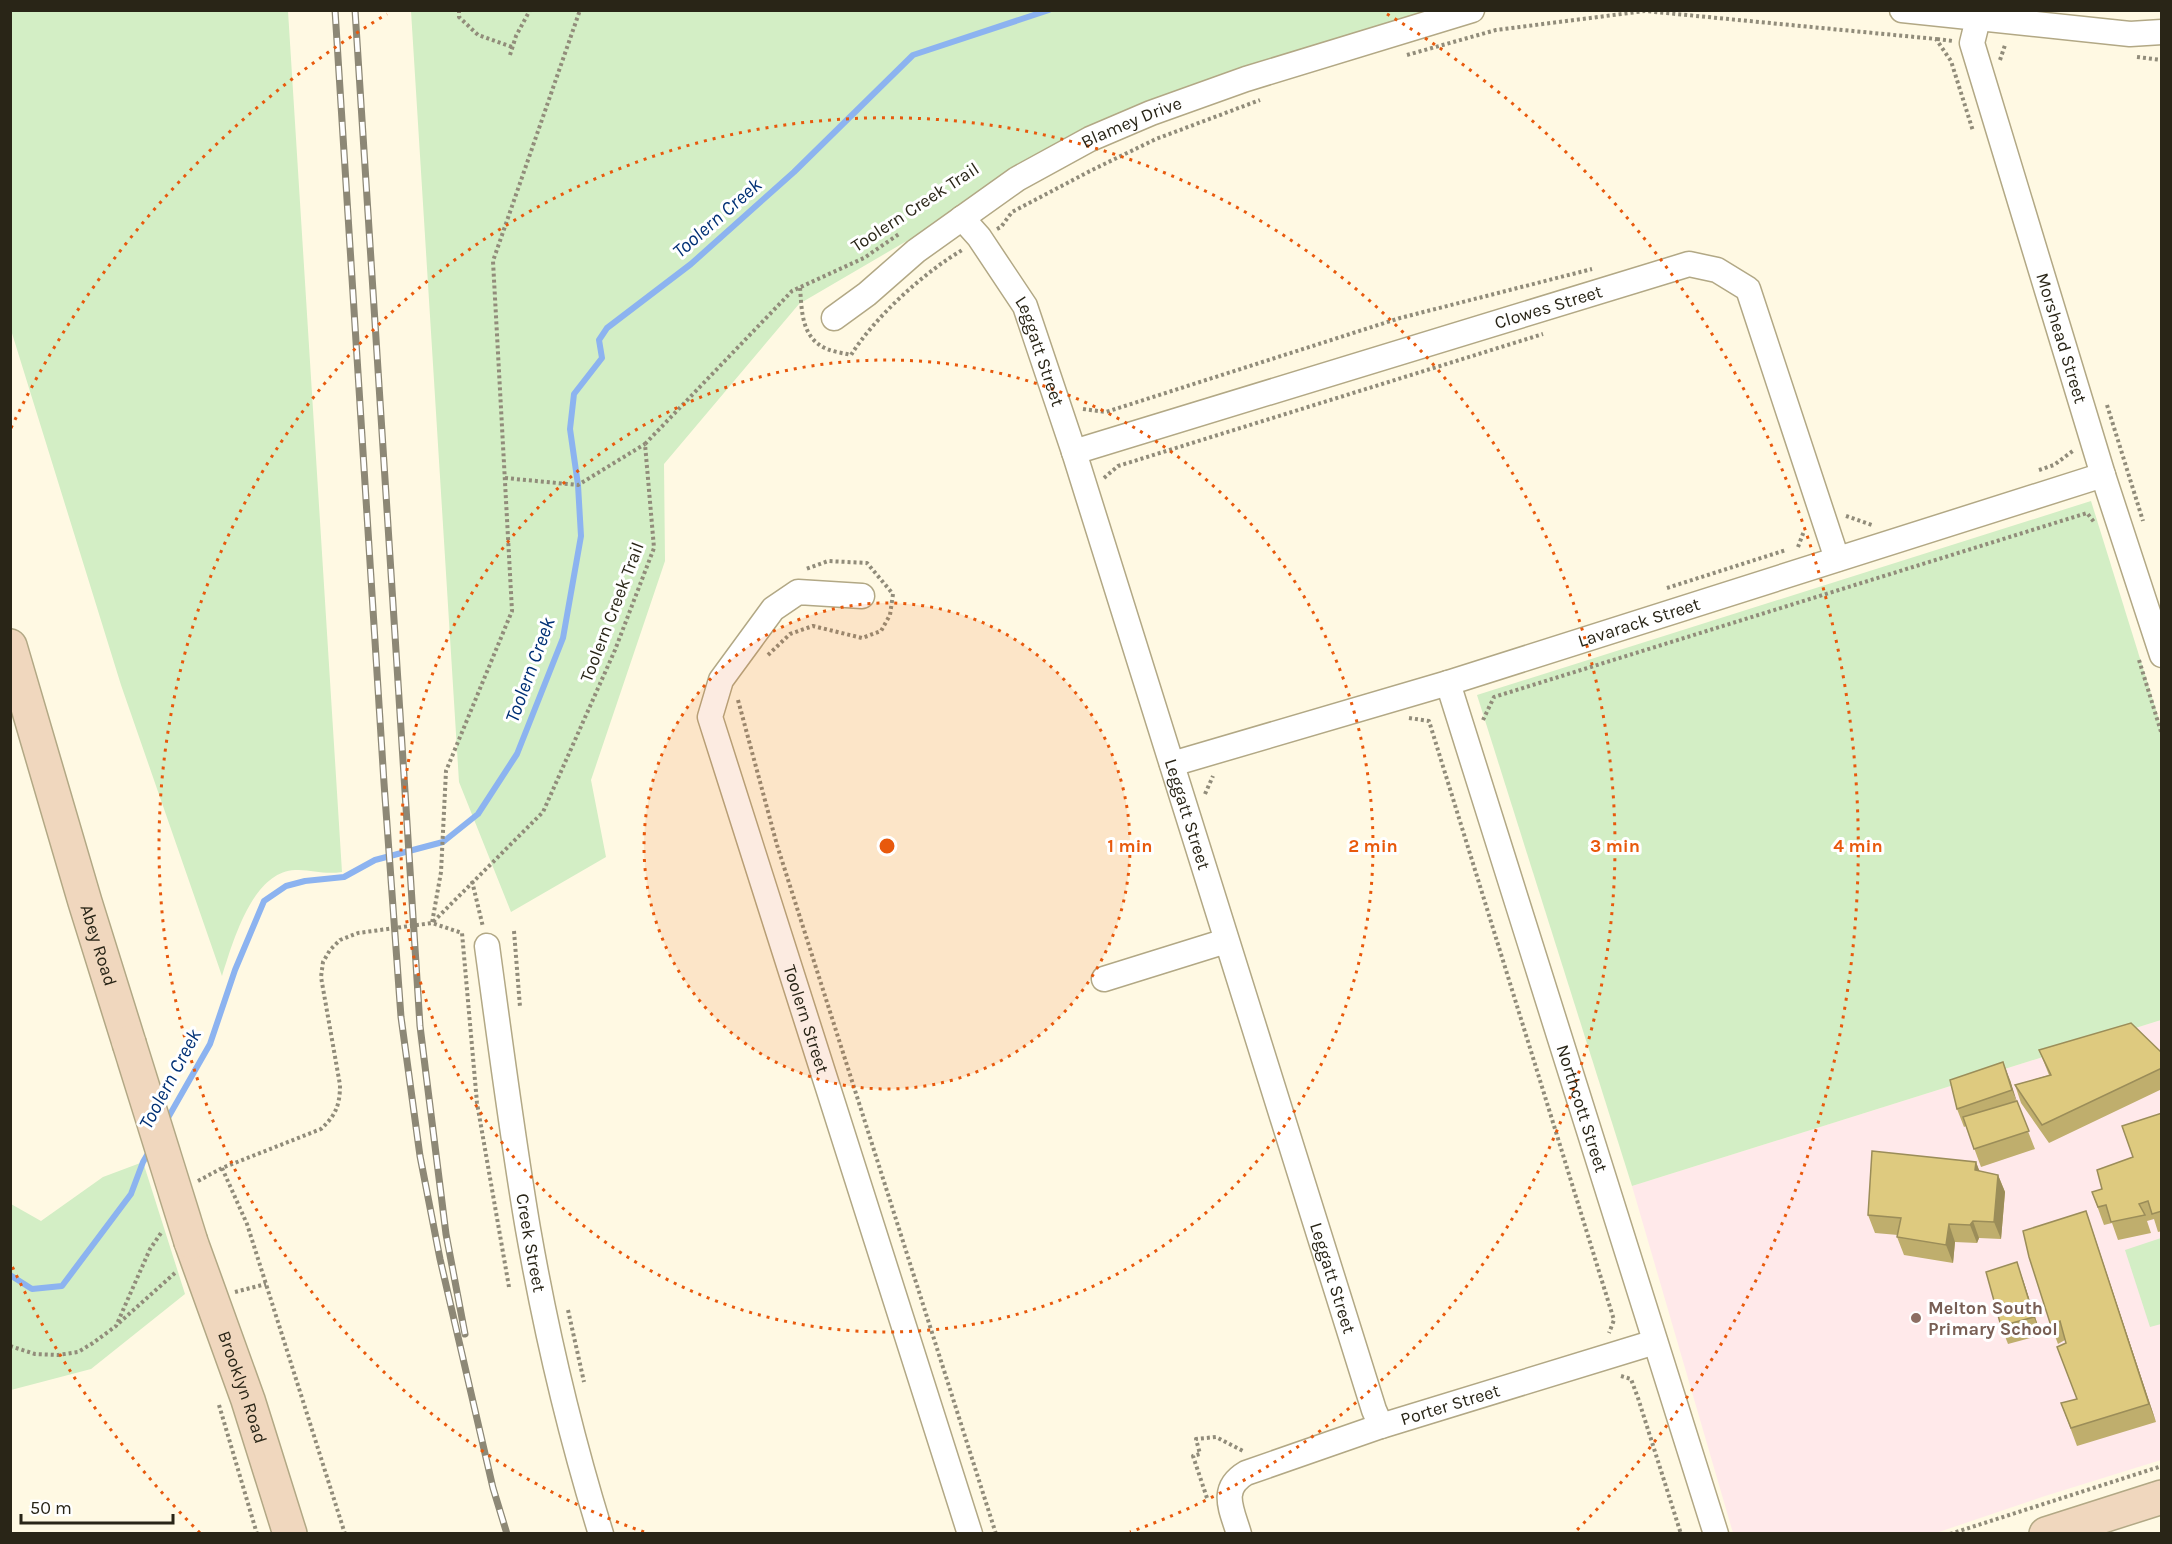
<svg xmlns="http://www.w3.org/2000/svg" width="2172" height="1544" font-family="Karla,sans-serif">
  <rect width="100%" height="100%" fill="#fff9e3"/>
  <path fill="#ffe9ea" d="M2161,1020V1460L2045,1496L1936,1533H1733L1632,1186Z"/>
  <g fill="#d3eec5">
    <path d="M10,11H288L342,872C323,875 311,869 295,870C252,872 233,942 222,976L121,685L11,330Z"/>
    <path d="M411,11H1444L1189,87L1054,145L917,235L799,304L664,464L665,561L591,780L606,857L511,912L459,782Z"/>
    <path d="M2091,501L2161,726V1020L1632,1186L1477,695Z"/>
    <path d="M143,1162L185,1294L91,1369L11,1390V1204L41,1221L103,1177Z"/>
    <path d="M2161,1238V1324L2150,1327L2125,1250Z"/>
  </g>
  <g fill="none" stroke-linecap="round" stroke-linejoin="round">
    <g stroke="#8cb3f0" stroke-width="6">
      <path d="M165,1123L210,1044L235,970L264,901L286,886L305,881L344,877L375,860L443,842L478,814L517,754L563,638L581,536L578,485L570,429L574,394L602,358L599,340L607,328L691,264L794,172L913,55L1049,10"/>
      <path d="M10,1275L32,1289L62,1286L131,1194L143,1162L150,1150"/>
    </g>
    <g stroke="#b2a885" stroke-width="27">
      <g id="street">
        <path d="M1902,10L2130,34L2162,32"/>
        <path id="s1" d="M1978,19L1972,43L2103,475L2162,655"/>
        <path id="s2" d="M962,218L979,237L1025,306L1074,452L1374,1410L1381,1426"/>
        <path id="s3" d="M834,318L867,294L916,251L1017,179L1090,139L1151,113L1246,79L1472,10"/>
        <path id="s4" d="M1074,452L1689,264L1717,270L1748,289L1837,559"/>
        <path id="s5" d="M862,596L798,592L773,609L721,680L710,717L970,1534"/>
        <path id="s6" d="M1448,683L1716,1534"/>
        <path id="s7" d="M1172,764L1448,683L2103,475"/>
        <path id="s8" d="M487,946C500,1041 512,1135 528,1229C546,1332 570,1434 601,1534"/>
        <path d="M1104,979L1226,941"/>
        <path id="s9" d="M1239,1534C1232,1510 1219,1489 1246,1473L1381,1426L1655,1342"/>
      </g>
    </g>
    <g stroke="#b2a885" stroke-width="36">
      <g id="secondary">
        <path id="s10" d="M10,646L85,902L129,1043"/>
        <path id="s11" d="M191,1242L248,1400L290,1534"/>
        <path d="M2046,1534L2162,1497"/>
      </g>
    </g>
    <g stroke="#918c7a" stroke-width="4" stroke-dasharray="3 3" stroke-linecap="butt">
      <path d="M459,10V17L478,35L512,47"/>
      <path d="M1937,39L1953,41"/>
      <path d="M510,55L516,36L530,10"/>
      <path d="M1407,55L1496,30L1645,11L1936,39L1951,61L1973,131"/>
      <path d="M2137,57L2162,60"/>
      <path d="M2000,60L2005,45"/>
      <path d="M997,229L1001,227L1012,212L1092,170L1156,139L1260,100"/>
      <path d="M800,288C802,311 801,338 827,349C834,352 843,353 851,355C875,317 924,272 964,249"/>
      <path d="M2107,405L2143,521"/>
      <path d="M1083,409L1106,412L1400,318L1592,269"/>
      <path d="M2039,470L2054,465L2074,450"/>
      <path d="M505,478L578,485L645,444"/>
      <path d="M1104,478L1118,466L1543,334"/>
      <path d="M1846,516L1872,525"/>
      <path d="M1798,547L1804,531"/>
      <path d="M1667,588L1786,550"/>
      <path d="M768,655L790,634L813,626L862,638L881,631L890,615L893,594L867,563L828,561L806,569"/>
      <path d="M2139,660L2162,735"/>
      <path d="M738,700L777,845L996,1534"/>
      <path d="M1409,718L1429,721L1614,1320L1609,1333"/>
      <path d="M1483,720L1494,697L2087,513L2094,522"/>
      <path d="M1205,794L1213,776"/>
      <path d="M472,881L483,927"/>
      <path d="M514,931L520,1007"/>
      <path d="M222,1168L247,1224L345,1534"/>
      <path d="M198,1181L222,1168L321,1129C335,1116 340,1106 340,1085L321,977L323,962L330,950L340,940L358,933L432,923L543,812L615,650L654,548L645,444L792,291L864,258L899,234"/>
      <path d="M509,1287L477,1103L462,933L432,923L441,872L446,771L512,611L493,261L580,10"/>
      <path d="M235,1292L266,1284"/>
      <path d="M568,1310L584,1382"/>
      <path d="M119,1323L176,1272"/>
      <path d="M10,1346L35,1354L58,1355L78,1352L93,1343L116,1326L150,1249L161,1233"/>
      <path d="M1621,1376L1631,1379L1638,1398L1681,1534"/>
      <path d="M219,1405L257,1534"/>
      <path d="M1207,1498L1193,1456L1200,1454L1196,1439L1216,1437L1243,1451"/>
      <path d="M1950,1534L2162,1466"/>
    </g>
    <use href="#street" stroke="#fff" stroke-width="24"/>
    <use href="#secondary" stroke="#f0d7be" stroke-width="33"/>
    <g stroke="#8d8876" stroke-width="7">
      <g id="rail">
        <path d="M335,10L384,783L401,1017L420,1156L440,1259L493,1488L507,1534"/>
        <path d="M355,10L420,1026L446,1234L465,1334"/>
      </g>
    </g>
    <use href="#rail" stroke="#fff" stroke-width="4.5" stroke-dasharray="14" stroke-linecap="butt"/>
    <g stroke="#b2a885" stroke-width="36" stroke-linecap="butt">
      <path id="secondary-bridge" d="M129,1043L191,1242"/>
    </g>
    <use href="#secondary-bridge" stroke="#f0d7be" stroke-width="33"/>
  </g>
  <g fill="#bfae6d">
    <path d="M2039,1050L2162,1053V1089L2049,1143L2021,1103L2015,1085L2049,1075Z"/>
    <path d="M2010,1080L2016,1101L2035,1149L1981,1167L1966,1126L1964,1127L1957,1109Z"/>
    <path d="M2162,1113V1231L2158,1232L2154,1219L2147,1221L2151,1233L2118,1240L2112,1223L2104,1225L2092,1192L2102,1189L2133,1157Z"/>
    <path d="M1976,1162L1979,1171L1998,1175L2005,1192L2001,1239L1979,1238L1977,1243L1955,1242L1953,1263L1904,1255L1897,1237L1898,1235L1875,1233L1868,1215Z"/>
    <path d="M2086,1211L2156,1422L2077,1446L2061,1403L2077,1399L2066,1343L2065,1340L2058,1344L2051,1326Z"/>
    <path d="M2023,1280L2041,1335L2008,1344L2001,1326Z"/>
  </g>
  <g fill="#9b8d59">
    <path d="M2003,1062L2010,1080L2019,1108L2012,1090Z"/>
    <path d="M1976,1162L1983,1180L1975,1170Z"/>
    <path d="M1998,1175L2005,1192L2001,1239L1994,1222Z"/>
    <path d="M2086,1211L2092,1229L2156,1422L2149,1404Z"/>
    <path d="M1973,1221L1979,1238L1977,1243L1970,1225Z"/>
    <path d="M1949,1224L1955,1242L1953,1263L1946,1245Z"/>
    <path d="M2017,1262L2023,1280L2041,1335L2034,1317Z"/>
  </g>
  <g fill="#deca7f" stroke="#9b8d59" stroke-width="1.5">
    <path d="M2131,1023L2162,1053V1068L2042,1125L2015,1085L2051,1075L2039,1050Z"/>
    <path d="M2003,1062L2012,1090L1957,1109L1950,1080Z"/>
    <path d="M2017,1101L2029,1131L1974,1149L1963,1117Z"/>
    <path d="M2162,1113V1211L2152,1214L2148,1201L2139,1204L2145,1215L2111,1222L2106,1205L2098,1207L2092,1192L2102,1189L2097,1170L2133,1157L2122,1126Z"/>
    <path d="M1872,1151L1976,1162L1975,1170L1998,1175L1994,1222L1973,1221L1970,1225L1949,1224L1946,1245L1897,1237L1901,1218L1868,1215Z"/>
    <path d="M2086,1211L2149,1404L2071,1428L2061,1403L2077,1399L2057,1347L2066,1343L2060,1321L2051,1326L2029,1257L2023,1231Z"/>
    <path d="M2017,1262L2034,1317L2001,1326L1986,1272Z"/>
  </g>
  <circle cx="887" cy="846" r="243" fill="#e8590c" fill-opacity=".12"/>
  <g fill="none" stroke="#e8590c" stroke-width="3" stroke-dasharray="3 6">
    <circle cx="887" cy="846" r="243"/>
    <circle cx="887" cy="846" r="486"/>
    <path d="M644 1532A728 728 0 1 1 1130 1532"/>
    <path d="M200 1533A971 971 0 0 1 11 1264M11 428A971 971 0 0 1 387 14M1387 14A971 971 0 0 1 1574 1533"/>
  </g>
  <circle fill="#8d6e63" stroke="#fff" stroke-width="2" cx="1916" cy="1318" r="6"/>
  <g text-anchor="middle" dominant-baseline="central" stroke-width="6" stroke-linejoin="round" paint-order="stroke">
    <g font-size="18" fill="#292517" stroke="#fff">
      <text stroke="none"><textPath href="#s3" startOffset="358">Blamey Drive</textPath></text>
      <text transform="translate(915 207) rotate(-33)">Toolern Creek Trail</text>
      <text stroke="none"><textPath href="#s4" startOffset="496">Clowes Street</textPath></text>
      <text stroke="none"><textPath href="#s1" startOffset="333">Morshead Street</textPath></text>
      <text stroke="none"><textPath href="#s2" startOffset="156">Leggatt Street</textPath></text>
      <text transform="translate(612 612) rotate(-69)">Toolern Creek Trail</text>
      <text stroke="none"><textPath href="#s7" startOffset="488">Lavarack Street</textPath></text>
      <text stroke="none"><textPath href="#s2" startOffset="642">Leggatt Street</textPath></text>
      <text stroke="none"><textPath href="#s10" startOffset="312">Abey Road</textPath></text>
      <text stroke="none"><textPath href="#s5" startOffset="538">Toolern Street</textPath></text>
      <text stroke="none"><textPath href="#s6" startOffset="446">Northcott Street</textPath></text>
      <text stroke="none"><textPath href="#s8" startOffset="300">Creek Street</textPath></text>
      <text stroke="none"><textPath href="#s2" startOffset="1128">Leggatt Street</textPath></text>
      <text stroke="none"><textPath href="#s11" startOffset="154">Brooklyn Road</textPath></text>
      <text stroke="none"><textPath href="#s9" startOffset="284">Porter Street</textPath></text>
    </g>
    <g font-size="18" font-weight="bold" fill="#785e54" stroke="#fff" text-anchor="start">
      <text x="1928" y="1308">Melton South<tspan x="1928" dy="21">Primary School</tspan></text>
    </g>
    <g font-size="20" font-style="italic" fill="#003075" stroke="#fff">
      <text transform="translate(717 218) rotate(-41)">Toolern Creek</text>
      <text transform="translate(530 670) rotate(-70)">Toolern Creek</text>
      <text transform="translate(170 1079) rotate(-62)">Toolern Creek</text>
    </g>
  </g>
  <circle cx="887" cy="846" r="9" fill="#e8590c" stroke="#fff" stroke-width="3"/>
  <g font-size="18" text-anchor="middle" font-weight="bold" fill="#e8590c" stroke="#fff" stroke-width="6" stroke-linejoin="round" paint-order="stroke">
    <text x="1130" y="852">1 min</text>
    <text x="1373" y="852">2 min</text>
    <text x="1615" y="852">3 min</text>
    <text x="1858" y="852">4 min</text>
  </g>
  <rect width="2172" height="1544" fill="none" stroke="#292517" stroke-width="24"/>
  <path d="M21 1514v9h152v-9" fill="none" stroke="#292517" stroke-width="3"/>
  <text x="30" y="1514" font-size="18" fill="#292517" stroke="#ffffff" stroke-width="4.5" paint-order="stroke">50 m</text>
</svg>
